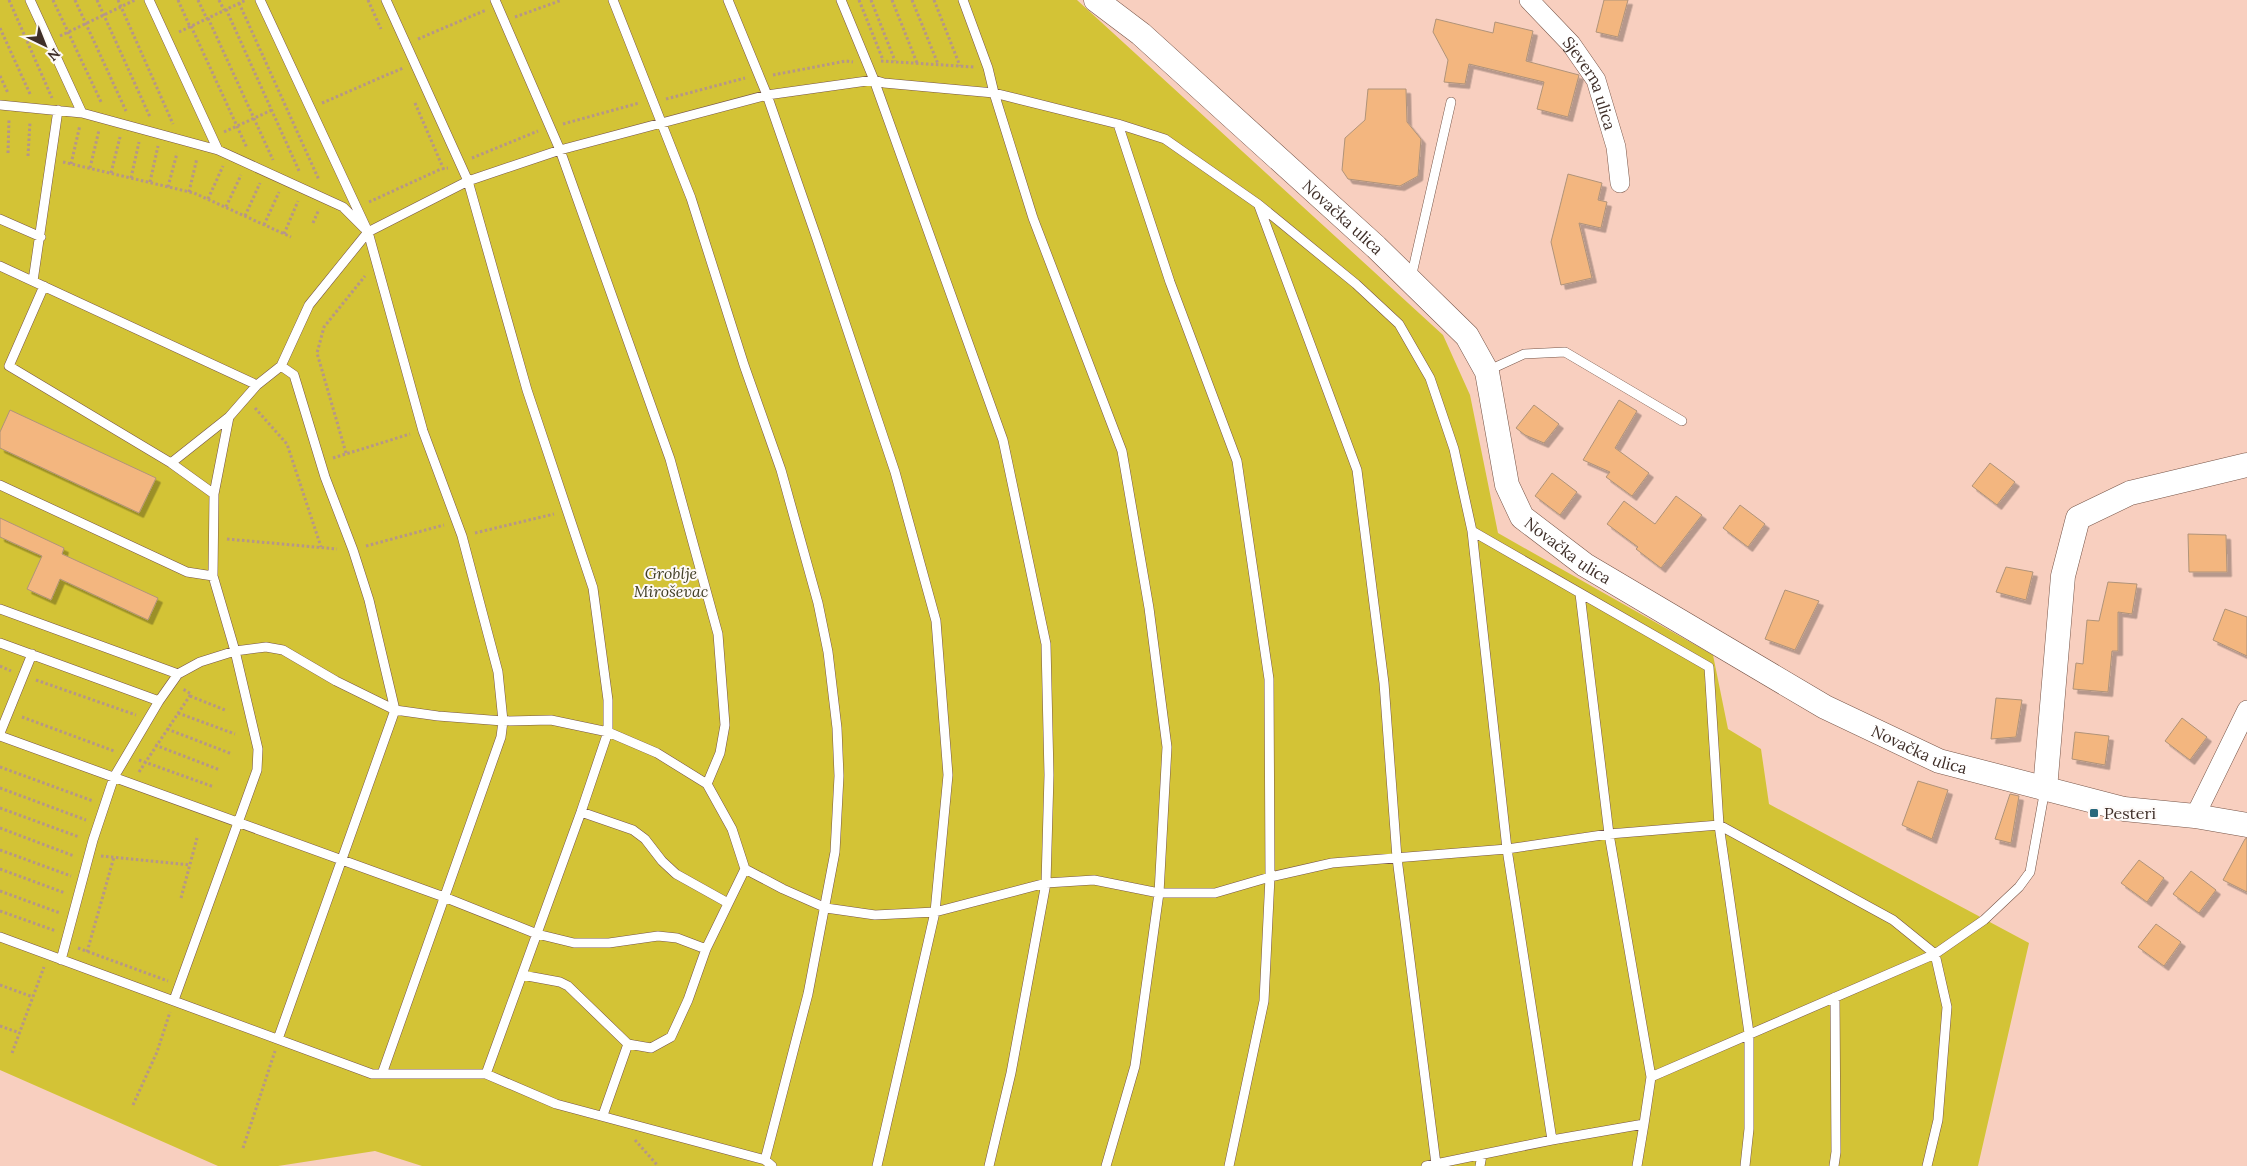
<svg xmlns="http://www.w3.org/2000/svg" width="2247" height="1166" font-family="Lora,serif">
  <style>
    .green { fill: #d3c336 }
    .building { fill: #f3b67f; stroke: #b09379; filter: url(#shadow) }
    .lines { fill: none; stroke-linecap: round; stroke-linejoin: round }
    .service-casing { stroke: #775548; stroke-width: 10 }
    .minor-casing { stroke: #775548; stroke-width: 20 }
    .tertiary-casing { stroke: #775548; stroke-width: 25 }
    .path { stroke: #b69689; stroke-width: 3; stroke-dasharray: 2.5 2.5; stroke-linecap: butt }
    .service { stroke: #fff; stroke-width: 9 }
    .minor { stroke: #fff; stroke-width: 19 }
    .tertiary { stroke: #fff; stroke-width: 24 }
    .poi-dot { fill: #28697d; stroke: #fdf9f7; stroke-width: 2 }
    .labels { text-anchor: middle; stroke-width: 4; stroke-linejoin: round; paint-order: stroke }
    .street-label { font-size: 16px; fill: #3f2f29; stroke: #fdf9f7 }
    .park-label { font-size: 16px; font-style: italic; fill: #403d24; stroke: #fdf9f7 }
    .poi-label { font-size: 16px; fill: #3f2f29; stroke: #fdf9f7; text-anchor: start }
  </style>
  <defs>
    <filter id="shadow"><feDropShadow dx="4.5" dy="4.5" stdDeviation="0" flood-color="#0004"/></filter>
  </defs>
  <rect width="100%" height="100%" fill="#f8cfbf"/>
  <!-- green -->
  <path class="green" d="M0,0H1077L1443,335L1470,395L1498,533L1713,655L1728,729L1761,749L1769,804L2029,943L1978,1166H422L375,1151L278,1166H218L0,1070Z"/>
  <!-- building -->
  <path class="building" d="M1604,0H1628L1618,37L1596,32Z
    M1436,19L1493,33L1495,22L1533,31L1526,61L1579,75L1568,117L1537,109L1544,82L1469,64L1465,84L1444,82L1448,60L1433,32Z
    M1368,89H1406L1407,122L1421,139L1418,176L1400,186L1348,179L1342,170L1345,138L1365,120Z
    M1568,174L1602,183L1598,200L1607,202L1601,228L1579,223L1592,278L1561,285L1551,242Z
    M1619,400L1637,411L1615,448L1649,473L1632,496L1606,477L1610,472L1583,460Z
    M1534,405L1559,424L1544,443L1525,435L1516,428Z
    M10,410L156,478L139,513L0,448V432Z
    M1990,463L2015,482L1997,505L1972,486Z
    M1552,473L1577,492L1560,515L1535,496Z
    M1676,496L1702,515L1661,568L1636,549L1638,547L1607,524L1624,501L1655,524Z
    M1740,505L1765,524L1748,547L1723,528Z
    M0,518L64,548L62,554L158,598L148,620L60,579L51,600L27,589L42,556L0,537Z
    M2188,534L2226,535L2227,572H2189Z
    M2006,567L2033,572L2026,600L1996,592Z
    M2108,582L2137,584L2132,614L2118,612V651H2112L2108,692L2073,689L2076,663L2083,664L2087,620L2099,621Z
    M1785,590L1819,601L1795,650L1765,639Z
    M2225,609L2247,617V656L2213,640Z
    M1996,698L2022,700L2016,737L1991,739Z
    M2182,718L2207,737L2190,760L2165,741Z
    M2075,732L2109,736L2105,765L2072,759Z
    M1918,781L1948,790L1932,839L1902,825Z
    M2010,794L2019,796L2011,843L1995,839Z
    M2247,838V892L2223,880L2245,839Z
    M2139,860L2164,878L2147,902L2121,883Z
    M2191,871L2216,890L2199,913L2173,894Z
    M2156,924L2181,942L2164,966L2138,947Z"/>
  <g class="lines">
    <defs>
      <path id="service" d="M149,0L218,150
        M260,0L368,232L423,431L462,536L498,672L503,721L501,737L382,1074
        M386,0L468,181L527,390L593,588L608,700V732L581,812L486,1074
        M495,0L560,150L670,459L718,634L725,725L720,753L707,784
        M613,0L691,198L744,365L781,470L818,603L828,652L837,728L839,776L835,852L808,994L765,1160
        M728,0L767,95L817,239L895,472L936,621L948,775L935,912L877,1166
        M841,0L874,80L1003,440L1046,644L1049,775L1046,883L1011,1073L989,1166
        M963,0L988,68L994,93L1033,218L1122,451L1149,608L1167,747L1159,893L1135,1066L1106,1166
        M0,105L82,113L30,0
        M82,113L218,150L343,207L364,228
        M1118,124L1170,282L1237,461L1269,679L1270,877L1264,1001L1229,1166
        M1259,206L1357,470L1384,683L1397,858L1436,1164
        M0,219L41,237
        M0,266L257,385L281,366L309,305L368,232L468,181L560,150L767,95L874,80L884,83L994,93L1118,124L1165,139L1258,204L1356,284L1399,324L1430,378L1454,449L1472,531L1709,667L1719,825L1749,1033V1129L1745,1166
        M1411,278L1451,102
        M33,281L58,110
        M44,286L9,366L171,463L214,494
        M1487,371L1524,354L1565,352L1682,421
        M171,463L229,417
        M0,485L187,572L213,576
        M1472,531L1507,849L1552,1140
        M0,609L178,674
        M0,643L159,701
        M0,733L32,654
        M0,736L444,897L537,934L574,943H609L658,936L677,938L706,949
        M581,812L633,830L645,839L662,861L676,874L728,903
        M0,937L372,1074H486L556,1104L765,1160L772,1166
        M61,960L93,840L114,777L159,701L178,674L200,662L235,651L266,647L283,650L336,681L395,710L438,716L503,721L551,720L608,732L657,753L707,784L732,829L745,869L783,889L826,908L875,915L935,912L1046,883L1094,880L1159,893H1215L1270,877L1332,863L1507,849L1609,834L1719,825L1893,920L1935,954L1947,1007L1938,1120L1927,1166
        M522,975L560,982L568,986L628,1044
        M174,1000L257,770L258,749L235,651L213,576L214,494L229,417L257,385
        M278,1039L395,710L369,600L353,550L325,477L294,375L281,366
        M1651,1077L1935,954L1984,920L2019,887L2030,872L2045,789
        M603,1115L628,1044L651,1048L671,1037L688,1000L706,949L745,869
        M1426,1166L1552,1140L1644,1124L1651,1077L1609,834L1580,594
        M1480,1166L1482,1155
        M1637,1166L1644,1124
        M1834,1166L1836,1152L1835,997"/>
      <g id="minor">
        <path id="s1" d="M1529,0L1571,44L1596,80L1616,147L1620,183"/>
        <path d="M2195,816L2247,710"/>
      </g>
      <g id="tertiary">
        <path id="s2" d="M1096,0L1141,34L1376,247L1467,336L1487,372L1507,485L1522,517L1585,565L1825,707L1939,761L2124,809L2195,816L2247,825"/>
        <path d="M2045,789L2063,576L2078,518L2130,493L2247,465"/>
      </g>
    </defs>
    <!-- service casing -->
    <use href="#service" class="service-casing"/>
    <!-- minor casing -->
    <use href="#minor" class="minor-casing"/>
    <!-- tertiary casing -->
    <use href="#tertiary" class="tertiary-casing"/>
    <!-- path -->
    <path class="path" d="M9,0L52,98
      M53,0L102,104
      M75,0L126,111
      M97,0L150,117
      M118,0L173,124
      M178,0L190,27
      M198,0L207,19
      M219,0L224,10
      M368,0L381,29
      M859,0L883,60
      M871,0L895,61
      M892,0L917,63
      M912,0L938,64
      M934,0L960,66
      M239,3L319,180
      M226,9L300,173
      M515,17L562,0
      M208,18L273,160
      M191,26L247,148
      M0,28L30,94
      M179,32L246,0
      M60,36L135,0
      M418,39L486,10
      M881,61L974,67
      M773,75L846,61L853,62
      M0,76L8,93
      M666,99L745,78
      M322,103L403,68
      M415,103L444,170
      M563,124L639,103
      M224,132L272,110
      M8,153L9,119
      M28,156L30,122
      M472,158L538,131
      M63,162L194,193L291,237
      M71,164L80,125
      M90,168L99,130
      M111,173L120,137
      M131,178L139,142
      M150,182L158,146
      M168,187L177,153
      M189,192L197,158
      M208,199L223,166
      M369,202L441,169L448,168
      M226,207L241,175
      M245,216L260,183
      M313,223L319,209
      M264,225L279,192
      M284,234L298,201
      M255,408L287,444L321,547
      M346,453L317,353L324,327L365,276
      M333,458L410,434
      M475,533L554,514
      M227,539L337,549
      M366,546L444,525
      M0,666L11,671
      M36,680L136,715
      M190,696L225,710
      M178,713L235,734
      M22,717L114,751
      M167,729L232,754
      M155,745L220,770
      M139,760L214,787
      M0,767L93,801
      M139,772L191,694L183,689
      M0,788L86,820
      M0,808L79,837
      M0,828L74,856
      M0,850L71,876
      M101,856L190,865
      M0,869L65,893
      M0,891L60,913
      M181,898L197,838
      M0,911L56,931
      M78,948L168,981
      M87,952L114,857
      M0,985L33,997
      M0,1026L20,1033
      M12,1053L44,967
      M133,1105L157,1052L170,1012
      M635,1140L658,1166
      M243,1148L275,1051"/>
    <!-- service -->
    <use href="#service" class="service"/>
    <!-- minor -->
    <use href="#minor" class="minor"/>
    <!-- tertiary -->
    <use href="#tertiary" class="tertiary"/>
  </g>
  <!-- markers -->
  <rect class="poi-dot" x="2089" y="808" width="10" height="10" rx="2.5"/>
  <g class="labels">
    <!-- street labels -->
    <g class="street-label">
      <text dy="6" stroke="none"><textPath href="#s1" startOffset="105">Sjeverna ulica</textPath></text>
      <text dy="6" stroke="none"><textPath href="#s2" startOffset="329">Novačka ulica</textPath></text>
      <text dy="6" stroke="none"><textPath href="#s2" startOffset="749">Novačka ulica</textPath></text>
      <text dy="6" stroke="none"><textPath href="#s2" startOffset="1154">Novačka ulica</textPath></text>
    </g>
    <!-- park labels -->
    <g class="park-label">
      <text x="671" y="579">Groblje<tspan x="671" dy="18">Miroševac</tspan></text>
    </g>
    <!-- poi labels -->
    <g class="poi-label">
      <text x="2104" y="819">Pesteri</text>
    </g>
  </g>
  <!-- north arrow -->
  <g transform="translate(45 45) rotate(137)" stroke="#fdf9f7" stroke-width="4" paint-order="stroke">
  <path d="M0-4L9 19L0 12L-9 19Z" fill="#3f2f29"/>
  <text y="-8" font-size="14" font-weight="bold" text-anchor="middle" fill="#3f2f29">N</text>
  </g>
</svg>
